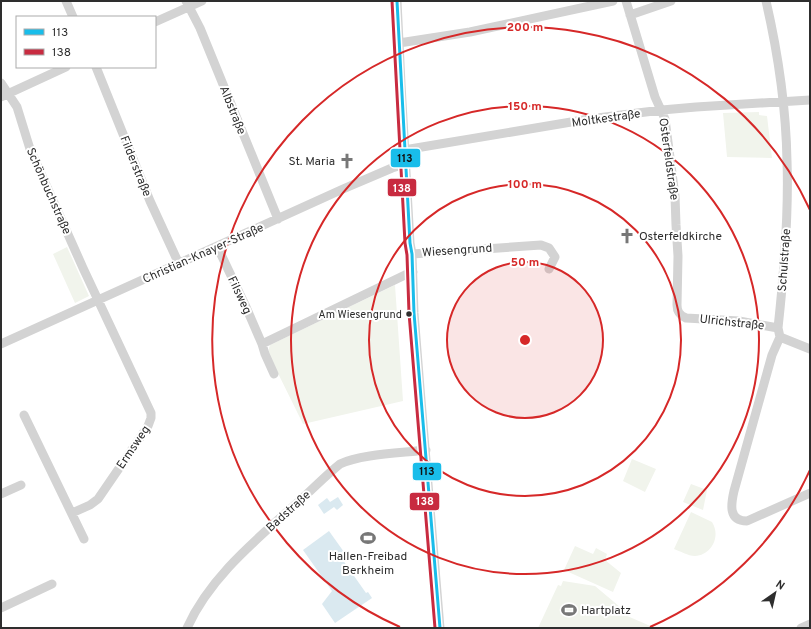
<svg xmlns="http://www.w3.org/2000/svg" width="811" height="629" font-family="Overpass,sans-serif">
  <style>
    .green { fill: #f1f4ec }
    .water { fill: #dae9f0 }
    .lines { fill: none; stroke-linecap: round; stroke-linejoin: round }
    .street { stroke: #d3d3d3; stroke-width: 9 }
    .bus-1-casing { stroke: #fff; stroke-width: 6 }
    .bus-2-casing { stroke: #fff; stroke-width: 6 }
    .bus-1 { stroke: #19bdea; stroke-width: 3 }
    .bus-2 { stroke: #c82b40; stroke-width: 3 }
    .ring { fill: none; stroke: #d62828; stroke-width: 2 }
    .bus-dot { fill: #2e2e2e; stroke: #fff; stroke-width: 1.5 }
    .labels { text-anchor: middle; stroke-width: 4; stroke-linejoin: round; paint-order: stroke }
    .bus-label { font-size: 11px; fill: #2e2e2e; stroke: #fff; text-anchor: end }
    .street-label { font-size: 12px; fill: #2e2e2e; stroke: #fff }
    .poi-label { font-size: 12px; fill: #2e2e2e; stroke: #fff; text-anchor: start }
    .centre { fill: #d62828; stroke: #fff; stroke-width: 2 }
    .ring-label { font-size: 12px; text-anchor: middle; font-weight: bold; fill: #d62828; stroke: #fff; stroke-width: 4; stroke-linejoin: round; paint-order: stroke }
    .line-badge { stroke: #fff; stroke-width: 1.5 }
    .badge-label { font-size: 11px; text-anchor: middle; font-weight: bold; fill: #fff }
    .pale-badge-label { font-size: 11px; text-anchor: middle; font-weight: bold; fill: #111 }
  </style>
  <rect width="100%" height="100%" fill="#fff"/>
  <!-- green -->
  <path class="green" d="M759,112V115L767,116L772,158L727,157L723,113Z
    M67,247L89,296L75,303L53,254Z
    M395,285L403,401L303,424L269,355V348L270,345Z
    M632,459L656,469L645,492L623,481Z
    M691,484L707,490L703,510L683,502Z
    M691,512L712,522C721,536 712,555 695,556C688,556 680,551 674,549Z
    M575,546L593,554L596,548L607,554L605,560L621,573L613,592L564,570Z
    M563,581L595,586L620,607L618,612L655,628H538L558,585L561,586Z"/>
  <!-- water -->
  <path class="water" d="M338,497L343,505L337,510L334,507L324,514L318,505L327,498L330,502Z
    M329,531L344,552L340,556L366,593L368,592L372,598L335,623L322,604L332,591L303,550Z"/>
  <g class="lines">
    <!-- street -->
    <path class="street" d="M66,1L73,17
      M186,1L200,28L278,219
      M397,1L401,84L410,243L412,254L414,313L420,388L440,628
      M626,1L655,97L665,119L675,196L676,225L678,256L677,305C677,311 679,315 686,318L739,321L778,328
      M766,1C778,53 786,107 787,161C789,217 784,273 778,328L780,337L772,355L734,491C731,504 728,521 747,521L810,493
      M630,15L671,1
      M155,22L202,1
      M399,43L470,32L613,1
      M96,67L150,201L179,264
      M1,83L17,107L30,149L83,268L151,413V418L148,426L98,499L90,505L72,513
      M1,97L66,67
      M404,150L589,119L662,110L696,107L810,100
      M217,246L246,307L262,344L265,354L274,374
      M412,254L541,245L549,248L555,257L549,269
      M780,337L810,349
      M1,344L343,189L392,168L405,164
      M262,344L405,275L413,272
      M24,415L84,539
      M1,494L21,485
      M1,608L52,584
      M187,628C210,577 256,540 297,503C312,490 325,476 340,464C360,454 402,453 426,450
      M801,628L810,624"/>
    <defs>
      <path id="bus-1" d="M397,1L410,243L412,254L414,313L440,628"/>
      <path id="bus-2" d="M392,1L405,243L407,255L409,313L435,628"/>
    </defs>
    <!-- bus-1 casing -->
    <use href="#bus-1" class="bus-1-casing"/>
    <!-- bus-2 casing -->
    <use href="#bus-2" class="bus-2-casing"/>
    <!-- bus-1 -->
    <use href="#bus-1" class="bus-1"/>
    <!-- bus-2 -->
    <use href="#bus-2" class="bus-2"/>
  </g>
  <!-- distance rings -->
  <circle cx="525" cy="340" r="78" fill="#d62828" fill-opacity=".12"/>
  <g class="ring">
    <circle cx="525" cy="340" r="78"/>
    <circle cx="525" cy="340" r="156"/>
    <circle cx="525" cy="340" r="234"/>
    <path d="M810 470A313 313 0 0 1 650 627M400 627A313 313 0 1 1 810 210"/>
  </g>
  <!-- icons -->
  <defs>
    <symbol id="church-bare" viewBox="-9 -9 18 18"><path d="M-1.2-6h2.4v3.5h3.3v2.4h-3.3V6h-2.4V-.1h-3.3v-2.4h3.3Z" fill="#777" stroke="#fff" stroke-width="2.5" paint-order="stroke"/></symbol>
    <symbol id="stadium-bare" viewBox="-9 -9 18 18"><path d="M0-5a6.5 5 0 1 0 0 10a6.5 5 0 1 0 0-10ZM-3.5-1.8h7v3.6h-7Z" fill="#777" stroke="#fff" stroke-width="2.5" paint-order="stroke"/></symbol>
  </defs>
  <g fill-rule="evenodd">
    <use href="#church-bare" x="336" y="150" width="22" height="22"/>
    <use href="#church-bare" x="616" y="225" width="22" height="22"/>
    <use href="#stadium-bare" x="357" y="527" width="22" height="22"/>
    <use href="#stadium-bare" x="558" y="599" width="22" height="22"/>
  </g>
  <!-- markers -->
  <circle class="bus-dot" cx="409" cy="314" r="3.5"/>
  <g class="labels">
    <!-- bus labels -->
    <g class="bus-label">
      <text x="402" y="318">Am Wiesengrund</text>
    </g>
    <!-- street labels -->
    <g class="street-label">
      <text transform="translate(233 110) rotate(68)" y="4">Albstraße</text>
      <text transform="translate(606 118) rotate(-8)" y="4">Moltkestraße</text>
      <text transform="translate(669 159) rotate(82)" y="4">Osterfeldstraße</text>
      <text transform="translate(136 166) rotate(68)" y="4">Filderstraße</text>
      <text transform="translate(49 191) rotate(66)" y="4">Schönbuchstraße</text>
      <text transform="translate(457 250) rotate(-4)" y="4">Wiesengrund</text>
      <text transform="translate(203 253) rotate(-24)" y="4">Christian-Knayer-Straße</text>
      <text transform="translate(784 260) rotate(-86)" y="4">Schulstraße</text>
      <text transform="translate(240 295) rotate(65)" y="4">Filsweg</text>
      <text transform="translate(732 322) rotate(6)" y="4">Ulrichstraße</text>
      <text transform="translate(133 447) rotate(-56)" y="4">Ermsweg</text>
      <text transform="translate(288 511) rotate(-42)" y="4">Badstraße</text>
    </g>
    <!-- poi labels -->
    <g class="poi-label">
      <text x="335" y="165" text-anchor="end">St. Maria</text>
      <text x="639" y="240">Osterfeldkirche</text>
      <text x="368" y="560" text-anchor="middle">Hallen-Freibad<tspan x="368" dy="14">Berkheim</tspan></text>
      <text x="581" y="614">Hartplatz</text>
    </g>
  </g>
  <circle cx="525" cy="340" r="6" class="centre"/>
  <g class="ring-label">
    <text x="525" y="31">200 m</text>
    <text x="525" y="110">150 m</text>
    <text x="525" y="188">100 m</text>
    <text x="525" y="266">50 m</text>
  </g>
  <g class="line-badge">
    <rect x="390" y="148" width="31" height="20" rx="4" fill="#19bdea"/>
    <rect x="387" y="178" width="30" height="19" rx="4" fill="#c82b40"/>
    <rect x="412" y="462" width="30" height="19" rx="4" fill="#19bdea"/>
    <rect x="409" y="492" width="31" height="19" rx="4" fill="#c82b40"/>
  </g>
  <g class="badge-label">
    <text x="402" y="192">138</text>
    <text x="425" y="505">138</text>
  </g>
  <g class="pale-badge-label">
    <text x="405" y="162">113</text>
    <text x="427" y="475">113</text>
  </g>
  <!-- border -->
  <rect width="811" height="629" fill="none" stroke="#2e2e2e" stroke-width="4"/>
  <!-- legend -->
  <rect x="16" y="16" width="140" height="52" fill="#ffffff" stroke="#ababab"/>
  <rect x="24" y="29" width="20" height="6" fill="#19bdea" stroke="#ababab"/>
  <text x="52" y="36" font-size="12" fill="#2e2e2e">113</text>
  <rect x="24" y="49" width="20" height="6" fill="#c82b40" stroke="#ababab"/>
  <text x="52" y="56" font-size="12" fill="#2e2e2e">138</text>
  <!-- north arrow -->
  <g transform="translate(775 593) rotate(34)" stroke="#ffffff" stroke-width="3" paint-order="stroke">
  <path d="M0-3L7 15L0 10L-7 15Z" fill="#2e2e2e"/>
  <text y="-6" font-size="11" font-weight="bold" text-anchor="middle" fill="#2e2e2e">N</text>
  </g>
</svg>
